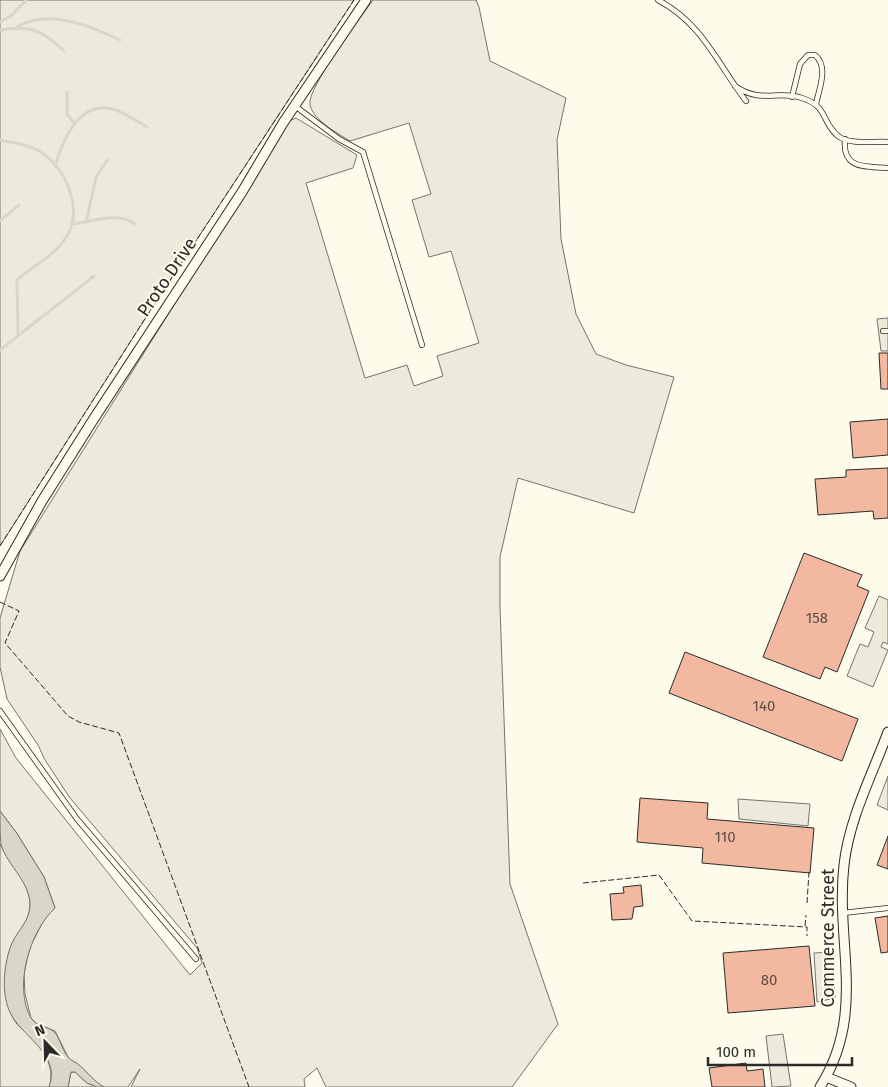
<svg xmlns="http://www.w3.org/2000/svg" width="888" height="1087" font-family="'Fira Sans',sans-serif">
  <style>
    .green { fill: #ecebdb; stroke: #74746e }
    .parking { fill: #eceadb; stroke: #74746e }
    .water { fill: #d8d7c9; stroke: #74746e }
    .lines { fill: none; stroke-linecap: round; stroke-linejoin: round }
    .stream { stroke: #d8d7c9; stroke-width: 3 }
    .building { fill: #f2b8a0; stroke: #2b2b2b }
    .lane-casing { stroke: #2b2b2b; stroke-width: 6 }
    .street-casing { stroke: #2b2b2b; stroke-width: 11 }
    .lane { stroke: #fdfbea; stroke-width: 4.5 }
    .street { stroke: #fdfbea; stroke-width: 9 }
    .fence { stroke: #2b2b2b; stroke-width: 1; stroke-dasharray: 6 2.5; stroke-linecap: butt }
    .labels { text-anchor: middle; stroke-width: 4; stroke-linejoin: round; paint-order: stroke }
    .number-label { font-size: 15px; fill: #5d4e48 }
    .street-label { font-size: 18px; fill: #2b2b2b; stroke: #fdfbea }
  </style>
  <rect width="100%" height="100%" fill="#fdfbea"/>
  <!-- green -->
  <path class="green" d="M0,0H354L150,311L0,546Z
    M373,0H476L479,7L490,61L566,98L557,140L561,239L576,314L596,354L626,365L674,377L634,513L518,478L500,557V608L510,884L558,1024L512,1087H326L317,1068L304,1079L305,1087H131L140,1069L128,1087H104L97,1083L79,1065L69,1059L55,1031L37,1024L31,1018L25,994L24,974L27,959L31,945L46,916L55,908L44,877L16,832L0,811V729L16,758L190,975L202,963L197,948L70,798L45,760L38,745L7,699L0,667V618L20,551L289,121L296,118L357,155L353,168L306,183L365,378L407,365L414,386L443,376L437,356L479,343L451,251L429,257L412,200L431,194L409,123L350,141C337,133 314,121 310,105C306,89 362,16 373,0Z
    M0,844C10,862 30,884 30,905C30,921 19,930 13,942C2,963 4,1000 14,1020C18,1027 25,1031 31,1036C43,1048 56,1069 49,1087H0Z
    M71,1072H75L87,1083L97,1087H68Z"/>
  <!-- parking -->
  <path class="parking" d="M888,318V351H881L877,319Z
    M879,596L888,600V644L883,642L881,647L888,650L873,687L847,676L860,644L868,647L874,632L865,628Z
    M888,776V810L877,805Z
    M738,799L810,804L808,826L739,819Z
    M832,952L835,998L817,1002L814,953Z
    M783,1034L791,1086L772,1087L766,1036Z"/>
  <!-- water -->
  <path class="water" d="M0,811L16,832L44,877L55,908C30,931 13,986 31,1018C37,1028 51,1026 56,1034C61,1042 63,1052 69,1058C71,1061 76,1062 78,1064C88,1072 93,1081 104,1087H97L87,1083L75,1072H71L68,1087H49C62,1053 19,1036 9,1010C1,991 4,962 12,943C18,930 29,922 30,906C31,883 8,866 1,845C0,836 0,821 0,811Z"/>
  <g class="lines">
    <!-- stream -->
    <path class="stream" d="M0,22L12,15L26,0
      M17,27C49,8 90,26 120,40
      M0,30C30,25 43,30 64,51
      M67,92V114L74,123
      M0,140C14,143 32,145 44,154C70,175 85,216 62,243C51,258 31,267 17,280L18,336
      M55,166C63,140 79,98 116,110C126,114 137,121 147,127
      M0,221L19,205
      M86,223L96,177L107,160
      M72,224C92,222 118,211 135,224
      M0,350L94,276"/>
  </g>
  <!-- building -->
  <path class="building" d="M879,353H888V389H881Z
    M888,419V455L853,458L850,422Z
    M888,468V518L874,519L873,511L818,515L815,479L846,477V470Z
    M804,553L862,575L857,586L869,591L837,672L825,667L820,679L763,657Z
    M685,652L858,719L842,761L669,693Z
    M640,798L708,803L707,819L814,828L810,873L702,863L703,848L637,842Z
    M888,836V869L877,865Z
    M641,885L643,906L634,907L632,919L612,920L610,894L624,893L623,887Z
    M888,916V952L881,953L875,918Z
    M809,946L815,1006L728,1013L723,953Z
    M746,1063L747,1071L763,1069L765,1087H712L709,1068Z"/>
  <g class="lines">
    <defs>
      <path id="lane" d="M658,0C702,23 717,63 746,101
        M735,86C761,104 777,90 802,98C829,107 821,122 838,136C849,145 874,141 888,142
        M792,97L800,64L808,55H815C829,67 819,89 816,104
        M295,106L339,139L363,152L422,345
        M845,139C842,170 865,166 888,168
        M883,331H888
        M0,711L77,819L196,959
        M843,913L888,908"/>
      <path id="street" d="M0,576L42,501L93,420L242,192L283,123L366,0
        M826,1077L851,1087
        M820,1087C867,1013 835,943 844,865C849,819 872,775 888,732"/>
    </defs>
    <!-- lane casing -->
    <use href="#lane" class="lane-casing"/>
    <!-- street casing -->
    <use href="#street" class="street-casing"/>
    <!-- lane -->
    <use href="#lane" class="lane"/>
    <!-- street -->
    <use href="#street" class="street"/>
    <!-- fence -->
    <path class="fence" d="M0,546L150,311L354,0
      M0,602L19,611L5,643L68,716L79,722L119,733L249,1087
      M583,883L659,875L692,921L807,927V936
      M807,903L809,872
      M805,926L806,915"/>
  </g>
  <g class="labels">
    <!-- number labels -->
    <g class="number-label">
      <text x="817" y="623">158</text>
      <text x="764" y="711">140</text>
      <text x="725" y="842">110</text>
      <text x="769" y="985">80</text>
    </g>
    <!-- street labels -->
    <g class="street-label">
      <text transform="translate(167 277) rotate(-56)" y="6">Proto Drive</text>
      <text transform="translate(828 938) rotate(-90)" y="6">Commerce Street</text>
    </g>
  </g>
  <!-- north arrow -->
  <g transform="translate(45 1042) rotate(337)" stroke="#fdfbea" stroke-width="4" paint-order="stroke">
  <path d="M0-4L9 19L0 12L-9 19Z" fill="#2b2b2b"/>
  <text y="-8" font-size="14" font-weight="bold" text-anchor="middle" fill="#2b2b2b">N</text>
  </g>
  <!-- scale -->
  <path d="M708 1057v8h144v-8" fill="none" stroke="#2b2b2b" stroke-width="2.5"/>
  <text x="716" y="1057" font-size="15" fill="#2b2b2b" stroke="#fdfbea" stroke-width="4" paint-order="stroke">100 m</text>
</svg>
